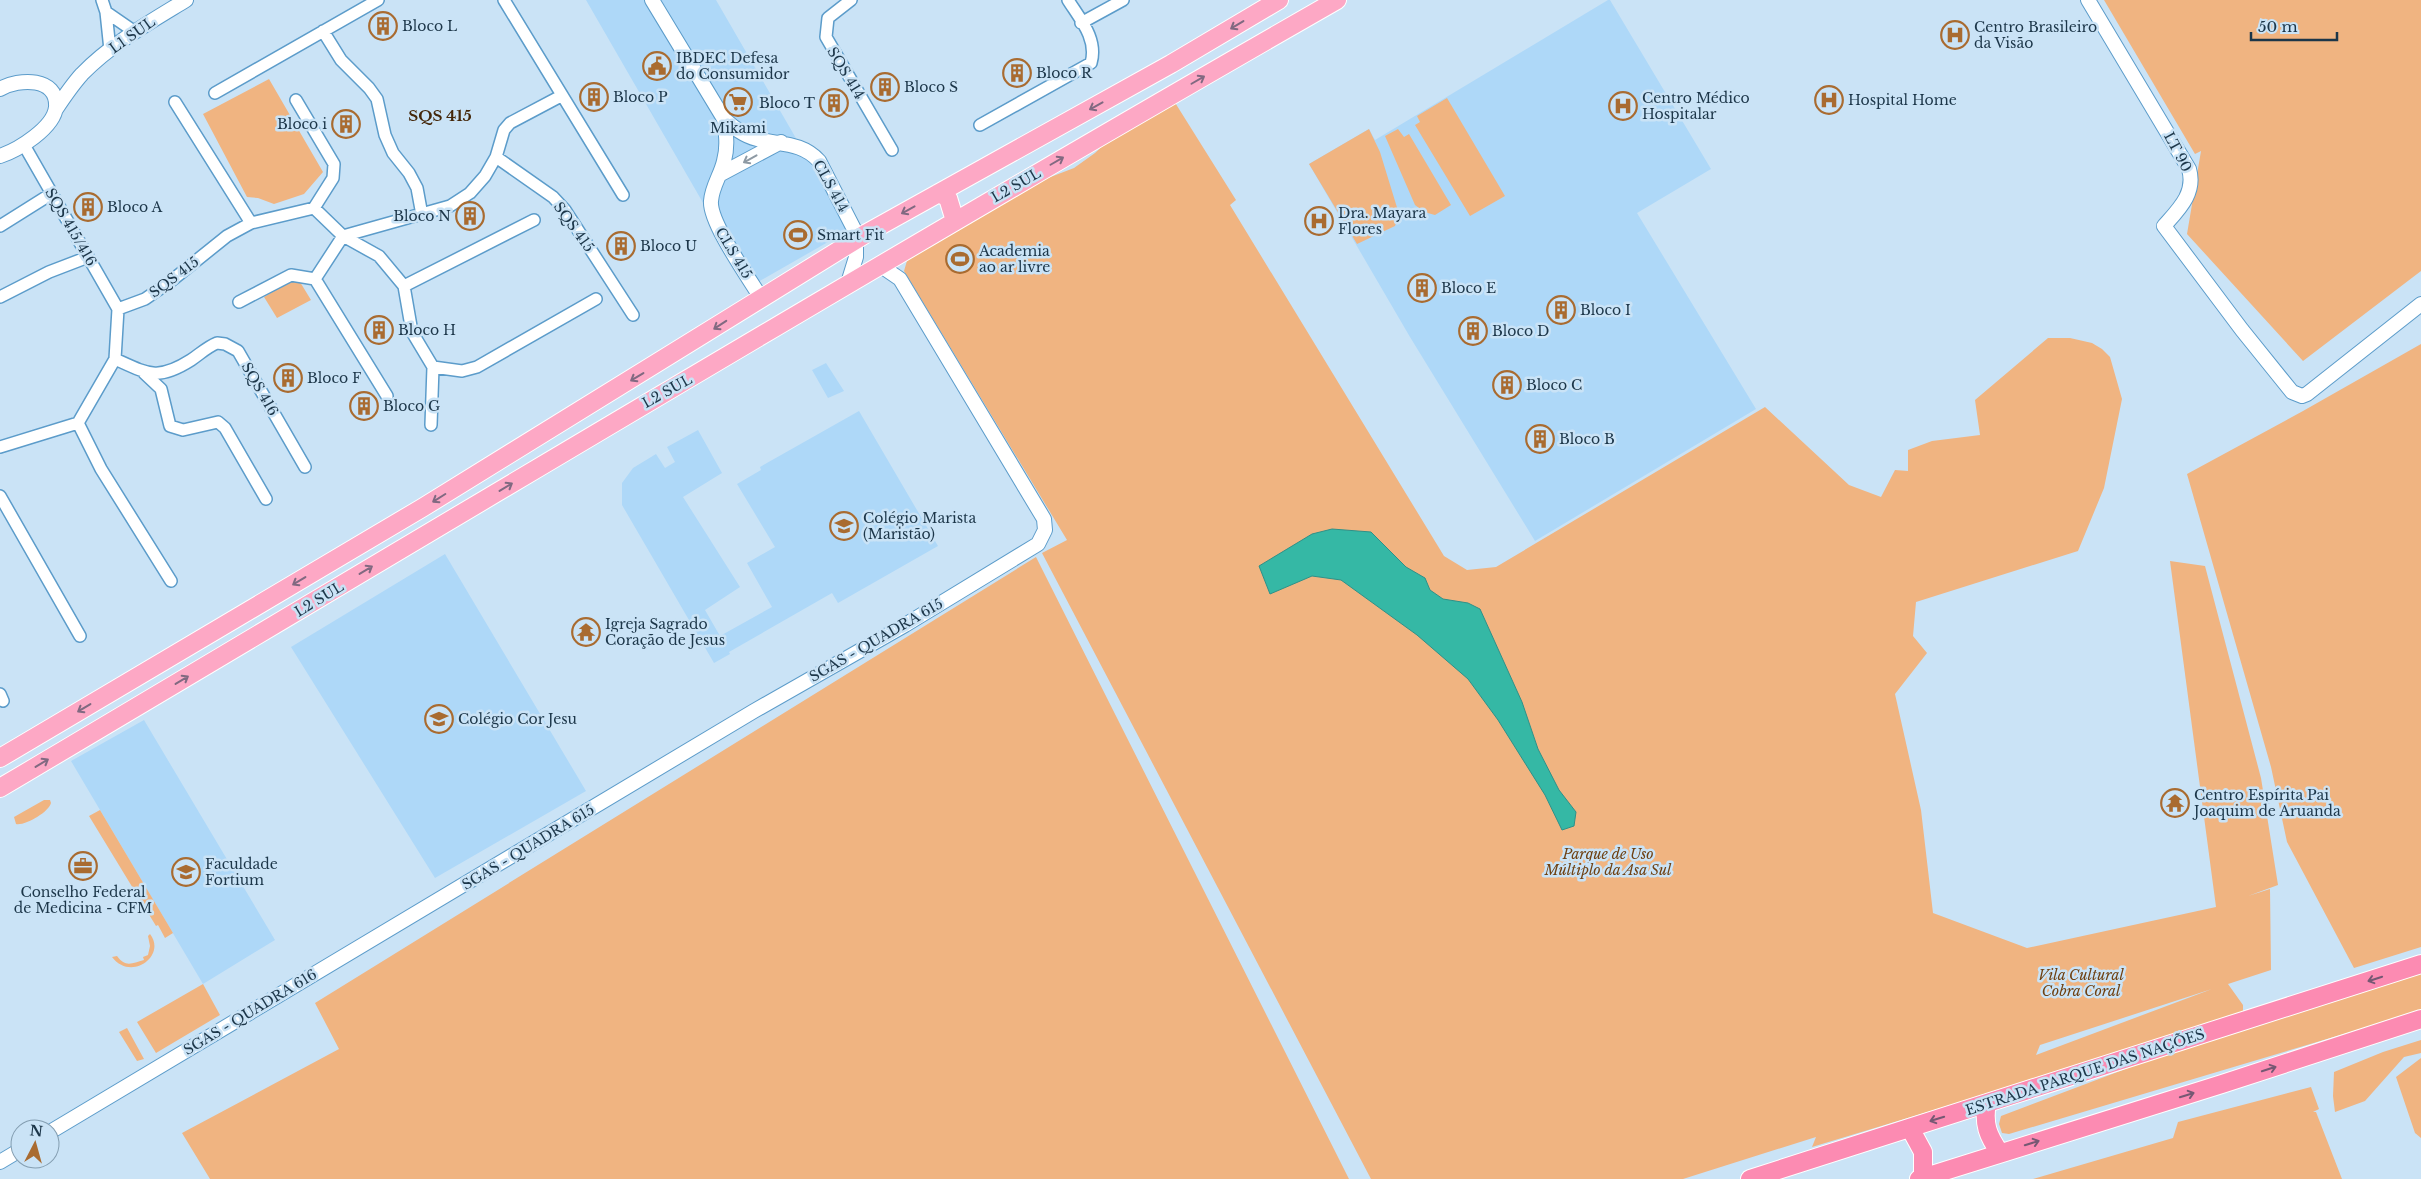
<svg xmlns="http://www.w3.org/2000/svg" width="2421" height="1179" font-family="'Libre Baskerville',serif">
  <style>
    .built { fill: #aed8f8 }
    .green { fill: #f0b481; fill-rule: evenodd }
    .water { fill: #35b8a5; stroke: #2e9189 }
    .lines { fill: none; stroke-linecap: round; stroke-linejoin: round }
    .minor-casing { stroke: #5c9cca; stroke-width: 14 }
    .tertiary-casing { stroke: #5c9cca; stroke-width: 16 }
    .primary-casing { stroke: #fff; stroke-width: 20 }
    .trunk-casing { stroke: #fff; stroke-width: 20 }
    .minor { stroke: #fff; stroke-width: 11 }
    .tertiary { stroke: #fff; stroke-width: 14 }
    .primary { stroke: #fda8c5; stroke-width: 18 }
    .trunk { stroke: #fc8bb2; stroke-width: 18 }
    .oneway { stroke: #816981 }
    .oneway2 { stroke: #8e9aa4 }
    .oneway3 { stroke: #765873 }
    .labels { text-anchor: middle; stroke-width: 5; stroke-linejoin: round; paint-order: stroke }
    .poi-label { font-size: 14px; fill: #1c3649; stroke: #cae3f6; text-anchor: start }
    .street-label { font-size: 14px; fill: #1c3649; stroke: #cae3f6 }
    .park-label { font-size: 14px; font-style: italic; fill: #6f4112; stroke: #cae3f6 }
    .neighbourhood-label { font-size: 15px; font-weight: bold; fill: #44270a; stroke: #cae3f6 }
  </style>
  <rect width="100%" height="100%" fill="#cae3f6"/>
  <!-- built -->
  <path class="built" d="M586,0H716L849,230L751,286Z
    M1608,0H1610L1711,169L1637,213L1756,409L1535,541L1410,337L1309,164L1369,129L1375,140Z
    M826,363L844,391L828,398L812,370Z
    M859,411L938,546L838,603L832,593L729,652L730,654L714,663L622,505V483L633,468L656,454L665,468L675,462L667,447L698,430L722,473L683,497L740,587L705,610L720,636L772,607L747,563L775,547L737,484L761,470L760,467Z
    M445,554L586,791L435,878L291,647Z
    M144,720L275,940L203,984L71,761Z"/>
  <!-- green -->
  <path class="green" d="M2104,0H2421V271L2303,361L2187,234L2201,151L2195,154Z
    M269,79L323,172L304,194L274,204L258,198L247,197L203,114Z
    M1447,98L1505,196L1470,216L1415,125L1420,122L1417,116Z
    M1174,101L1236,200L1230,205L1444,556L1467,570L1496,567L1765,407L1849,485L1881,497L1895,470L1908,471V450L1932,441L1980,435L1975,400L2048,338H2070L2092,343L2102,349L2110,357L2122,399L2104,488L2078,551L1916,602L1913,636L1927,653L1895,694L1921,810L1933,913L2027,948L2216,907L2170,561L2205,566L2261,778L2278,885L2248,896L2270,889L2271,970L2228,984L2243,1005V1012L2116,1055L1812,1147L1816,1137L1683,1179H1371L1042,553L1067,540L904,271L909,254L1027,186L1074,168L1095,153L1113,136ZM2212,989L2036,1055L2040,1045Z
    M1369,129L1380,152L1399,214L1395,226L1357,244L1309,164Z
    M1398,129L1404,137L1409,134L1451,205L1435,215L1424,212L1415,205L1385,136Z
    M297,277L311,300L277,318L264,297Z
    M2421,344V947L2354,968L2287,842L2271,767L2187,474L2303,411Z
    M1036,557L1349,1179H210L182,1133L339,1049L315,1003Z
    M44,800H50L51,803C49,812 25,826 16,824L14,817Z
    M100,810L173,933L165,938L158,925L156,926L89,816Z
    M150,934C167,956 131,982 112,957L117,956C126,968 132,963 144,960L143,957L148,955L150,946L148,936Z
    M2421,973V1011L2009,1134L2002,1133L1999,1124L2001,1116L2144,1062Z
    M203,984L220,1015L156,1053L137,1022Z
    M127,1028L144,1059L137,1061L119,1032Z
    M2421,1040V1053L2404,1057L2365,1101L2335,1112L2333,1096L2334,1072L2383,1052Z
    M2421,1058V1138L2415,1133L2396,1077Z
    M2311,1087L2319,1109L2313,1112H2316L2342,1179H2033L2173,1138L2178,1122Z"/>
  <!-- water -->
  <path class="water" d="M1332,529L1371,532L1406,567L1425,578L1430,590L1443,599L1468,603L1480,609L1522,702L1538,749L1559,790L1576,812L1574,826L1562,830L1545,795L1498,720L1468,679L1417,635L1341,580L1312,576L1270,594L1259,566L1312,534Z"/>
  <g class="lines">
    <defs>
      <path id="minor" d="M102,0L106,12L110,50
        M504,0L623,195
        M851,0L828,18L826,37L892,150
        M106,12L135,32
        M1081,23L1123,0
        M323,31L341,60L369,88L377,99L385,135L393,153L409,173L417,188L422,215
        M215,93L378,0
        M175,102L251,223
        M980,125L1091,63C1098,39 1080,19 1068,0
        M24,145L118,309
        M496,157L553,197L565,210L633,315
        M314,208L343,236L379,256L404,286L412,332L433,367L431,425
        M0,226L51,194
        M315,279L343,236L450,206L470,193L485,176L496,157L504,130L510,123L561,96
        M404,286L534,220
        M0,297L49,272L88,257
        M239,302L291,275L315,279L387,396
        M118,309L145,299L171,281L227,236L251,223L314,208L333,178L334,164L296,100
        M115,359C148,374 158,381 191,360C200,354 207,347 217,343L225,344L238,351L305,467
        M433,367L462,371L477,367L596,299
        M144,373L161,389L170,426L183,430L218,422L225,428L266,499
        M78,423L101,469L171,581
        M0,447L78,423L115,359L118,309
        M0,496L80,636
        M0,694L3,701"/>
      <path id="tertiary" d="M652,0L724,119C734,128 744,136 757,139C780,145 802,142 819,161L856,233V257L848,283
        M2088,0L2189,169C2196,193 2179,209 2164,226L2242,330L2292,392L2302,396L2307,394L2421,304
        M0,89C19,78 58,77 56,107C54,128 18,150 0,156
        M56,109C64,97 72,85 82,74C111,44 150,22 186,0
        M724,119C726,133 728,147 724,161C721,175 712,186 711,201C709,222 749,278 761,298
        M719,175L781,142
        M50,1132L754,711L905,625L1038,544L1045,530L1044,519L900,279L881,266
        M0,1162L20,1150"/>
      <path id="primary" d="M939,193L948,198L955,221
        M0,758L422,508L867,233L1171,64L1279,0
        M0,788C445,524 888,257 1337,0"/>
      <path id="trunk" d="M1987,1103C1983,1124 1988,1136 2000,1153
        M1910,1128L1923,1152V1178
        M1750,1179L2421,964
        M1919,1179L2222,1084L2421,1019"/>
    </defs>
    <!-- minor casing -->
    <use href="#minor" class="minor-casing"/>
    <!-- tertiary casing -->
    <use href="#tertiary" class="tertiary-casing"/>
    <!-- primary casing -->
    <use href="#primary" class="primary-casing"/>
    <!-- trunk casing -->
    <use href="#trunk" class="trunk-casing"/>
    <!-- minor -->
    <use href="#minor" class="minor"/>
    <!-- tertiary -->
    <use href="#tertiary" class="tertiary"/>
    <!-- primary -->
    <use href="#primary" class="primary"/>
    <!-- trunk -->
    <use href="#trunk" class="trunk"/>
  </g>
  <!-- one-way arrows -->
  <defs><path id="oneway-shaft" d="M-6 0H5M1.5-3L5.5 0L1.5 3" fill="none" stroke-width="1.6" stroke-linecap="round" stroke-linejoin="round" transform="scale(1.25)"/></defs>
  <g class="oneway">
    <use href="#oneway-shaft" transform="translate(1237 25) rotate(149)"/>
    <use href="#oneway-shaft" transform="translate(1198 80) rotate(-30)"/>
    <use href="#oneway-shaft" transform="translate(1096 106) rotate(151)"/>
    <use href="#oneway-shaft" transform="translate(1057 161) rotate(-30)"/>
    <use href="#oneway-shaft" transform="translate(908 210) rotate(151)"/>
    <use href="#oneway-shaft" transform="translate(720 325) rotate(147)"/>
    <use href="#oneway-shaft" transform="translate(637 377) rotate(149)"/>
    <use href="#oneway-shaft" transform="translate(506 487) rotate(-31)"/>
    <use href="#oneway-shaft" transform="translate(439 498) rotate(148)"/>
    <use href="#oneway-shaft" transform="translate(366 570) rotate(-31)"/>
    <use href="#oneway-shaft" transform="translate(299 581) rotate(149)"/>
    <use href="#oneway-shaft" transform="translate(182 680) rotate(-31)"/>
    <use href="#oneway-shaft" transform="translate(84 708) rotate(149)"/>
    <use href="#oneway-shaft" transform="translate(42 763) rotate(-31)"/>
  </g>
  <use class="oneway2" href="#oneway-shaft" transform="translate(750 159) rotate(151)"/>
  <g class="oneway3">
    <use href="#oneway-shaft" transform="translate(2375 979) rotate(162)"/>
    <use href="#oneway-shaft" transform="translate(2269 1069) rotate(-18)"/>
    <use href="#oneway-shaft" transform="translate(2187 1095) rotate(-17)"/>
    <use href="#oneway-shaft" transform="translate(1937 1119) rotate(163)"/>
    <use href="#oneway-shaft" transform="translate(2032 1143) rotate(-17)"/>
  </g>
  <!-- icons -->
  <defs>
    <symbol id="building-ring" viewBox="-11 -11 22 22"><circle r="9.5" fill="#cae3f6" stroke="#a96b30" stroke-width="1.5"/><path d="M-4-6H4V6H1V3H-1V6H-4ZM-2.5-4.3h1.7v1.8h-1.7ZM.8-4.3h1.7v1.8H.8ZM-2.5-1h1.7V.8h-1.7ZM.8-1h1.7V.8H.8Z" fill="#a96b30"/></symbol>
    <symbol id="hospital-ring" viewBox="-11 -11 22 22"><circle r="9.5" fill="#cae3f6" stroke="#a96b30" stroke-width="1.5"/><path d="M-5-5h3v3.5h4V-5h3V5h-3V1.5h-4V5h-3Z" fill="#a96b30"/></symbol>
    <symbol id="civic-ring" viewBox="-11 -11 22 22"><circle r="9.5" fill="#cae3f6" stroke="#a96b30" stroke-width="1.5"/><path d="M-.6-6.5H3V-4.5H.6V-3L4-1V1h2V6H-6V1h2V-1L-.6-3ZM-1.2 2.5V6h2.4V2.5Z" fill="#a96b30"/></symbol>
    <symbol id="supermarket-ring" viewBox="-11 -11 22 22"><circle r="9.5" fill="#cae3f6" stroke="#a96b30" stroke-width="1.5"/><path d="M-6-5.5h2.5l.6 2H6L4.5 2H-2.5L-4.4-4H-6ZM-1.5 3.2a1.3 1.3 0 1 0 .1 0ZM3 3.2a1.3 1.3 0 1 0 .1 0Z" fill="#a96b30"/></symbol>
    <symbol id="stadium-ring" viewBox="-11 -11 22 22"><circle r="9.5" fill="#cae3f6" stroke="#a96b30" stroke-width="1.5"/><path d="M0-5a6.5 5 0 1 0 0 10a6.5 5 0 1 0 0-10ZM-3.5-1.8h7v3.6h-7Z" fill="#a96b30"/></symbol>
    <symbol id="university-ring" viewBox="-11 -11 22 22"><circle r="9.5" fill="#cae3f6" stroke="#a96b30" stroke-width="1.5"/><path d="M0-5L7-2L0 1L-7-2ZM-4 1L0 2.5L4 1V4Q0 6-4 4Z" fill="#a96b30"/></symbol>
    <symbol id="temple-ring" viewBox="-11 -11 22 22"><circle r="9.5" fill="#cae3f6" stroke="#a96b30" stroke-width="1.5"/><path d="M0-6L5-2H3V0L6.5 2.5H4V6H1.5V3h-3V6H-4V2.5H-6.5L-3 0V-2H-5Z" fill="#a96b30"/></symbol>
    <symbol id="office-ring" viewBox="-11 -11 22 22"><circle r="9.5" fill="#cae3f6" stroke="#a96b30" stroke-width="1.5"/><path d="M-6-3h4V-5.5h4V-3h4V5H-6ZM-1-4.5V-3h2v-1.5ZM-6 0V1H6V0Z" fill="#a96b30"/></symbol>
  </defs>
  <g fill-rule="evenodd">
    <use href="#building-ring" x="367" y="10" width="32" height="32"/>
    <use href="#hospital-ring" x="1939" y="19" width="32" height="32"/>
    <use href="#civic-ring" x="641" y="50" width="32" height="32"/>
    <use href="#building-ring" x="1001" y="57" width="32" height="32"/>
    <use href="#building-ring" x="869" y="71" width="32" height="32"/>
    <use href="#building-ring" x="578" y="81" width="32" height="32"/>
    <use href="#hospital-ring" x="1813" y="84" width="32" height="32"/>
    <use href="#supermarket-ring" x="722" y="86" width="32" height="32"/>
    <use href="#building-ring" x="818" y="87" width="32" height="32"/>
    <use href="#hospital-ring" x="1607" y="90" width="32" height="32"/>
    <use href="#building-ring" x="330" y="108" width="32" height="32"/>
    <use href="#building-ring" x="72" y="191" width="32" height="32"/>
    <use href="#building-ring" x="454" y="200" width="32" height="32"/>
    <use href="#hospital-ring" x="1303" y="205" width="32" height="32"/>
    <use href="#stadium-ring" x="782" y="219" width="32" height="32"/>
    <use href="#building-ring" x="605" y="230" width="32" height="32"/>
    <use href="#stadium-ring" x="944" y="243" width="32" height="32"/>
    <use href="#building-ring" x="1406" y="272" width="32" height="32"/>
    <use href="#building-ring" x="1545" y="294" width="32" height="32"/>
    <use href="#building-ring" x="363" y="314" width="32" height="32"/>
    <use href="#building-ring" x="1457" y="315" width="32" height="32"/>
    <use href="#building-ring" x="272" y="362" width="32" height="32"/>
    <use href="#building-ring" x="1491" y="369" width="32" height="32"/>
    <use href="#building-ring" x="348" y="390" width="32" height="32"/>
    <use href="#building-ring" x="1524" y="423" width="32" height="32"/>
    <use href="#university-ring" x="828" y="510" width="32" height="32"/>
    <use href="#temple-ring" x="570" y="616" width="32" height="32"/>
    <use href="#university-ring" x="423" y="703" width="32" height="32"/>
    <use href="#temple-ring" x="2159" y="787" width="32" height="32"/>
    <use href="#office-ring" x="67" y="850" width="32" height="32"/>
    <use href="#university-ring" x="170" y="856" width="32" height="32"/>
  </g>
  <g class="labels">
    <!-- poi labels -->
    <g class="poi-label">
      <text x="402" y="31">Bloco L</text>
      <text x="1974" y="32">Centro Brasileiro<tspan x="1974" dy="16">da Visão</tspan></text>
      <text x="676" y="63">IBDEC Defesa<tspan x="676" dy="16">do Consumidor</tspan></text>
      <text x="1036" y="78">Bloco R</text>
      <text x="904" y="92">Bloco S</text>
      <text x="613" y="102">Bloco P</text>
      <text x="1642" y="103">Centro Médico<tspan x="1642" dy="16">Hospitalar</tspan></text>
      <text x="1848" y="105">Hospital Home</text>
      <text x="815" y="108" text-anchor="end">Bloco T</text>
      <text x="327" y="129" text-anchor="end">Bloco i</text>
      <text x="738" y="133" text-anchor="middle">Mikami</text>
      <text x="107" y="212">Bloco A</text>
      <text x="1338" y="218">Dra. Mayara<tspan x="1338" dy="16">Flores</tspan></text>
      <text x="451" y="221" text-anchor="end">Bloco N</text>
      <text x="817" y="240">Smart Fit</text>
      <text x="640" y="251">Bloco U</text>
      <text x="979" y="256">Academia<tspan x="979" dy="16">ao ar livre</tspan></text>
      <text x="1441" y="293">Bloco E</text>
      <text x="1580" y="315">Bloco I</text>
      <text x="398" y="335">Bloco H</text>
      <text x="1492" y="336">Bloco D</text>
      <text x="307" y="383">Bloco F</text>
      <text x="1526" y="390">Bloco C</text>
      <text x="383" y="411">Bloco G</text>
      <text x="1559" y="444">Bloco B</text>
      <text x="863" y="523">Colégio Marista<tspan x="863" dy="16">(Maristão)</tspan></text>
      <text x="605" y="629">Igreja Sagrado<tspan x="605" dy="16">Coração de Jesus</tspan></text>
      <text x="458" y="724">Colégio Cor Jesu</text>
      <text x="2194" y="800">Centro Espírita Pai<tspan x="2194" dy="16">Joaquim de Aruanda</tspan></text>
      <text x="205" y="869">Faculdade<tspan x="205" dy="16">Fortium</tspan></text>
      <text x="83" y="897" text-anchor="middle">Conselho Federal<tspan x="83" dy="16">de Medicina - CFM</tspan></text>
    </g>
    <!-- street labels -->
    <g class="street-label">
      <text transform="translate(132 35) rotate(-35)" y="5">L1 SUL</text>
      <text transform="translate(846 73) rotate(59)" y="5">SQS 414</text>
      <text transform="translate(2178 152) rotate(62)" y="5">LT 90</text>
      <text transform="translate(1016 185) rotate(-30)" y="5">L2 SUL</text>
      <text transform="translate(831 186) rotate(61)" y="5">CLS 414</text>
      <text transform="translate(71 227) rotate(60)" y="5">SQS 415/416</text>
      <text transform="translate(574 227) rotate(54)" y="5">SQS 415</text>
      <text transform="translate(734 253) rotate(59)" y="5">CLS 415</text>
      <text transform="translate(174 277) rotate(-37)" y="5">SQS 415</text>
      <text transform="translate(260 389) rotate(60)" y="5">SQS 416</text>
      <text transform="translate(667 391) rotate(-29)" y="5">L2 SUL</text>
      <text transform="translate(319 599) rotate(-31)" y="5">L2 SUL</text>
      <text transform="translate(876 640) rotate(-30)" y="5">SGAS - QUADRA 615</text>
      <text transform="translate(528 847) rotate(-31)" y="5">SGAS - QUADRA 615</text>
      <text transform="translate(250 1012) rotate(-31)" y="5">SGAS - QUADRA 616</text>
      <text transform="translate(2085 1072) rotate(-18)" y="5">ESTRADA PARQUE DAS NAÇÕES</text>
    </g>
    <!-- park labels -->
    <g class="park-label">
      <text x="1608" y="859">Parque de Uso<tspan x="1608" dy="16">Múltiplo da Asa Sul</tspan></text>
      <text x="2081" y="980">Vila Cultural<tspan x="2081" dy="16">Cobra Coral</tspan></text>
    </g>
    <!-- neighbourhood labels -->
    <g class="neighbourhood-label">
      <text x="440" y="121">SQS 415</text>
    </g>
  </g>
  <!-- north arrow -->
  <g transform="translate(35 1144) rotate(6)"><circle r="24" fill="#cae3f6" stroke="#849eb1"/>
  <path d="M0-4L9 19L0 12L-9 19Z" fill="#a96b30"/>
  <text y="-8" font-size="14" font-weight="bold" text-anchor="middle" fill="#1c3649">N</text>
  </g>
  <!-- scale -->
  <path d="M2251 32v8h86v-8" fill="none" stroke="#1c3649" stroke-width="2.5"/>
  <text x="2258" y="32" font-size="15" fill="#1c3649" stroke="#cae3f6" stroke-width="4" paint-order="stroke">50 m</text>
</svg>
